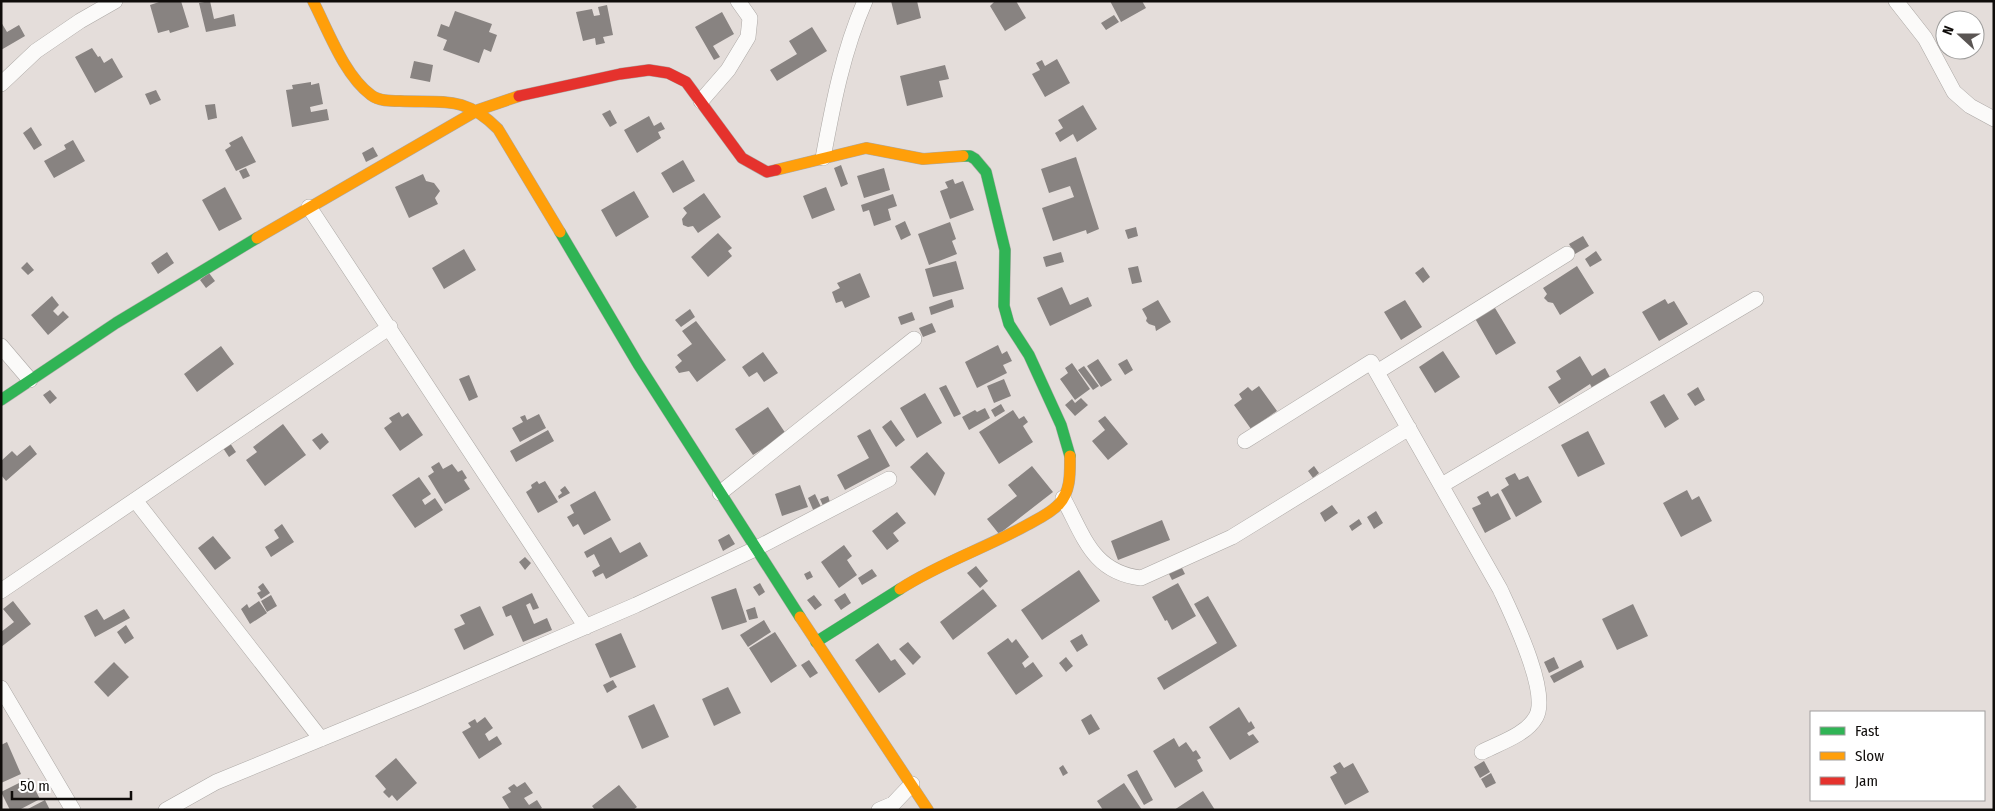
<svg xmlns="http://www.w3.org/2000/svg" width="1995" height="811" font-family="'Fira Sans Condensed',sans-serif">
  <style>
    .building { fill: #888381 }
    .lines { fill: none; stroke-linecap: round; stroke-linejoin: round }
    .street-casing { stroke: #aca8a5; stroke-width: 16 }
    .fast-casing { stroke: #aca8a5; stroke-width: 12 }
    .slow-casing { stroke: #aca8a5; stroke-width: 12 }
    .jam-casing { stroke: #aca8a5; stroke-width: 12 }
    .street { stroke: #fbfaf9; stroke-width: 15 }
    .fast { stroke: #30b455; stroke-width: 11 }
    .slow { stroke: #ff9f0a; stroke-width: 11 }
    .jam { stroke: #e5322d; stroke-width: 11 }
  </style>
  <rect width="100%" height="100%" fill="#e4ddda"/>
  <!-- building -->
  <path class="building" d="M162,1H181L189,27L170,33L169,30L158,33L150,5Z
    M210,1L214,19L234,14L236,26L206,32L199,3Z
    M891,1H917L921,18L897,25Z
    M995,1H1016L1026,18L1005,31L990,6Z
    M1110,1H1142L1146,8L1121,22Z
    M607,5L613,35L603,37L605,43L596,45L595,38L583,41L576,12L592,9L594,16L600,15L598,7Z
    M455,11L492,24L489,32L497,35L491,52L484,49L479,63L443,50L447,40L437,36L441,24L449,27Z
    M722,12L734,34L713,46L720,57L714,60L695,27Z
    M1114,15L1119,22L1106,30L1101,23Z
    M1,22L7,32L19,25L25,36L1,50Z
    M812,27L827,51L777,81L770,70L797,54L789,41Z
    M92,48L98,57L100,56L104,63L112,58L123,77L95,93L75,57Z
    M1057,59L1070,83L1045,97L1032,74L1040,70L1036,63L1042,60L1045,66Z
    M414,61L433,65L430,82L410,78Z
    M945,65L949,79L939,81L943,97L907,106L900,76Z
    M311,82V85L319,83L323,104L310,107L311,112L327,109L329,120L292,127L286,90L293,89L292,85Z
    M156,90L161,100L150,105L145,94Z
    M215,104L217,118L208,120L205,105Z
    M1083,105L1097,129L1077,142L1073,134L1060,142L1055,133L1063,128L1058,120Z
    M610,110L617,123L610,127L602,114Z
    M649,116L654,126L661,122L665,129L658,132L661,138L637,153L624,130Z
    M31,127L42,145L34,150L23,133Z
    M242,136L256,162L236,171L225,150L231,146L229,143Z
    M73,140L85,161L54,178L44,161L66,149L64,145Z
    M373,147L378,156L366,162L362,153Z
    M1076,157L1099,229L1087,234L1086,230L1053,241L1042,208L1074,197L1070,186L1049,193L1041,169Z
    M683,160L695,181L673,193L661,173Z
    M841,165L848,184L841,187L834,168Z
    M246,168L250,176L243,179L239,171Z
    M884,168L890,190L864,198L857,176Z
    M423,174L426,181L434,183L440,191L435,198L438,204L409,218L395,187Z
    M953,179L955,184L963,181L974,210L950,219L940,191L948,188L945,182Z
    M225,187L242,219L219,231L202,200Z
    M826,187L835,210L812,219L803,196Z
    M634,191L649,217L616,237L601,210Z
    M704,193L721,217L698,233L693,226L688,227L683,225L682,219L687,213L683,208Z
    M893,194L897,206L888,209L891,220L874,226L869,210L863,212L861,205Z
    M905,221L911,235L901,240L895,226Z
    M950,222L956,239L952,241L957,254L929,265L918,234Z
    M1136,227L1138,236L1128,239L1125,230Z
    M718,233L732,248L728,251L732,256L708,277L691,257Z
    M1583,236L1589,246L1575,254L1569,244Z
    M464,249L476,270L444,289L432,268Z
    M1596,251L1602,260L1590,267L1585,259Z
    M167,252L174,263L158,274L151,263Z
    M1061,252L1064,262L1046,267L1043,257Z
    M956,261L964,289L933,297L925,269Z
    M27,262L34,270L28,275L21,268Z
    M1138,266L1142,282L1132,284L1128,268Z
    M1577,266L1594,293L1560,315L1553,303L1548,302L1544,298L1547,294L1543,288Z
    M1423,267L1430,277L1423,283L1415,273Z
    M209,273L215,281L206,288L200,280Z
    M860,273L870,297L845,308L842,301L836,303L832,292L840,288L837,283Z
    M1062,287L1070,305L1088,297L1092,306L1050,326L1037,298Z
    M52,296L59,305L53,311L58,316L63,311L69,317L48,335L31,315Z
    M952,299L954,307L931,315L929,307Z
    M1665,299L1668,304L1674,301L1688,324L1659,341L1642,312Z
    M1158,300L1171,322L1156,331L1155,326L1149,324L1146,321L1147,318L1142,309Z
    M1405,300L1422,327L1401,340L1384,312Z
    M1492,303L1516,343L1496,355L1473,315Z
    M690,309L695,317L681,327L675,320Z
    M912,312L915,320L901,325L898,317Z
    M696,321L726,360L697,382L689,371L679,373L675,367L682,361L677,355L692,344L682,331Z
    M932,323L936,332L923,337L919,328Z
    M998,345L1002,354L1007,351L1012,361L1003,365L1007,373L977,388L965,362Z
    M221,346L234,364L197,392L184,374Z
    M1443,351L1460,377L1435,393L1419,367Z
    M763,352L778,373L764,382L757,372L749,377L742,367Z
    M1580,356L1592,376L1605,368L1610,377L1592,388L1590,384L1559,404L1548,387L1561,379L1556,371Z
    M1098,359L1112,380L1101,387L1087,366Z
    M1127,359L1133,370L1125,375L1118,364Z
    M1072,363L1090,389L1075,400L1060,379L1068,373L1065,368Z
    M1084,366L1099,386L1093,390L1078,370Z
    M469,375L478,397L469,401L459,379Z
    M1004,379L1011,396L994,403L987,386Z
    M946,385L961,414L954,417L939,388Z
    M1259,386L1277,411L1251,429L1234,405L1242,399L1239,394L1248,387L1252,391Z
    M1698,387L1705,400L1695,406L1687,394Z
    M50,390L57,398L50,404L43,395Z
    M925,393L942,423L917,438L900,408Z
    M1664,394L1679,419L1665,428L1650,402Z
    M1081,398L1088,405L1075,416L1065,405L1072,399L1075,403Z
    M1001,404L1005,411L995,417L991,410Z
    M768,407L786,434L753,455L735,429Z
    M985,408L990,418L969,430L962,417L975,410L977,412Z
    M1013,410L1019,419L1024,416L1028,422L1023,426L1033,442L999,464L979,432Z
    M399,412L402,417L408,413L423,435L400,451L384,428L392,422L389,418Z
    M539,414L546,428L520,442L512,428L523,422L520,417L525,415L527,420Z
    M1105,416L1128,444L1108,460L1092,441L1105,430L1098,421Z
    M891,420L905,440L896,447L882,427Z
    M283,424L306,455L265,486L246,460L257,452L253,447Z
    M870,429L890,466L845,490L837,475L869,458L857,436Z
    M548,430L554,441L516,462L510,451Z
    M1588,431L1605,464L1578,477L1561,445Z
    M322,433L329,442L320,450L312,440Z
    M230,443L236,452L229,457L223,448Z
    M30,445L37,454L6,481L1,475V461L12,451L17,456Z
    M927,452L945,473L935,496L910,467Z
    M439,462L443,469L452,464L458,472L462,470L467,478L464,480L470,489L445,504L428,476L434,472L431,467Z
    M1032,466L1053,492L999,534L987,519L1017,496L1008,485Z
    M1314,466L1319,473L1313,478L1308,471Z
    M1515,473L1519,480L1528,476L1542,502L1516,517L1501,490L1509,485L1505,478Z
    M419,477L431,494L422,500L425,505L435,498L443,510L415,528L392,495Z
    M537,481L539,484L545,481L558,502L538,513L526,492L532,488L531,485Z
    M800,485L808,507L782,516L775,494Z
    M565,486L570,493L559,499L558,496L562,493L560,490Z
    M1687,490L1692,500L1699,496L1712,521L1681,537L1663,503Z
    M595,491L611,520L584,535L578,524L573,527L567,517L574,513L570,505Z
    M1488,491L1491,497L1498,493L1511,519L1485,533L1472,508L1481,504L1477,497Z
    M815,494L822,509L814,512L808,498Z
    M828,496L831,505L824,508L820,499Z
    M1332,505L1338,513L1325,522L1320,513Z
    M1376,511L1383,523L1374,529L1367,517Z
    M897,512L906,523L893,533L899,541L887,550L872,531Z
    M1359,519L1362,524L1352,531L1349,526Z
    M1162,520L1170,540L1118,560L1111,541Z
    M282,524L294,542L271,557L265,547L279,538L274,530Z
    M729,534L735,544L723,551L718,540Z
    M213,536L231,558L215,570L198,548Z
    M611,537L620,553L640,542L648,556L606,579L603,573L595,577L592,571L600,566L594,554L587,558L584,552Z
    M844,545L852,556L847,560L857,575L839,588L821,562Z
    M525,557L531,563L525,570L519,562Z
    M976,566L988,581L980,588L967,573Z
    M1181,566L1185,574L1172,580L1168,572Z
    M872,569L877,576L862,585L858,578Z
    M1079,570L1100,601L1042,640L1021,610Z
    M810,571L813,577L807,580L804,574Z
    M263,583L270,593L261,599L257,593L261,591L258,587Z
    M760,583L765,592L759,596L753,587Z
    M1178,583L1196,616L1172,630L1167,620L1165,621L1152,597Z
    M736,588L747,622L722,630L711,597Z
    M983,589L997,606L953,640L940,622Z
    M532,593L539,608L533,610L530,603L526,605L534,624L547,618L552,630L523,642L511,615L506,617L502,607Z
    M845,593L851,603L841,610L834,600Z
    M271,595L277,606L267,612L261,601Z
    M814,595L822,605L815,610L807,600Z
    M1208,596L1237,646L1164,690L1157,678L1217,643L1194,604Z
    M13,601L31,624L1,647V632L14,622L3,609Z
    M259,601L267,613L250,624L241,609L247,604L249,608Z
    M1633,604L1648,636L1617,650L1602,619Z
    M480,606L494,635L464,650L454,629L465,624L460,615Z
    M755,607L758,618L749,620L746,610Z
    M97,609L104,620L124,609L130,618L95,637L84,616Z
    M764,620L771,632L748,647L740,635Z
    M126,625L134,638L125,644L117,632Z
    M775,632L797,666L771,683L749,648Z
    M621,633L636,667L610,678L595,644Z
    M1082,634L1088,645L1077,652L1070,641Z
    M1008,638L1012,643L1016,639L1029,657L1022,663L1025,668L1033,662L1043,676L1016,695L987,653Z
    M908,642L921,657L913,665L899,649Z
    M878,643L891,661L895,659L906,674L879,693L855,660Z
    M1066,657L1073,666L1066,672L1059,663Z
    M1554,657L1559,668L1549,673L1544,662Z
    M809,660L818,673L810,678L801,665Z
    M1581,660L1584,667L1554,683L1550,676Z
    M114,662L129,677L108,697L94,682Z
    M613,680L617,687L607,693L603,685Z
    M728,687L741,713L714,726L702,699Z
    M654,704L669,737L642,749L628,716Z
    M1239,707L1249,723L1251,721L1255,728L1247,733L1249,736L1253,734L1259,742L1230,760L1209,727Z
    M1091,714L1100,729L1089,735L1081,720Z
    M485,717L493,728L485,734L489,741L497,736L502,744L479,759L462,732L471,727L468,723L475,719L477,723Z
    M1174,738L1179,747L1186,742L1193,752L1196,750L1201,758L1197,760L1203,771L1175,788L1153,751Z
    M7,742L21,774L1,783V745Z
    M396,758L417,783L397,801L392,795L389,798L383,792L386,789L375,776Z
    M1484,761L1490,772L1480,778L1474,767Z
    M1340,762L1344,768L1353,763L1369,792L1345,805L1330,777L1337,773L1333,766Z
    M1063,765L1068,773L1063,776L1059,768Z
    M1137,770L1153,800L1144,805L1127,775Z
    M1491,773L1496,783L1486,788L1481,779Z
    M29,778L40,799L19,810H10L1,792Z
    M525,782L533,793L524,798L529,805L537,800L542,808L539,810H510L502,797L511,792L508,788L514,784L517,787Z
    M1124,783L1142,810H1103L1097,801Z
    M619,785L637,807L633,810H595L592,806Z
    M1203,791L1215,810H1174Z
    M45,800L50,810H26Z"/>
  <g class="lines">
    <defs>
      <path id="street" d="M1896,1L1925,38L1954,92L1970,106L1994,119
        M1,84L36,51L80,21L115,1
        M701,101L728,70L748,37L750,18L738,1
        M823,158C833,104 843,51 865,1
        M309,207L586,627
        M1,346L30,380
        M1377,372L1567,254
        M1245,441L1371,362L1500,589C1512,615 1550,692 1536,717C1526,735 1499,743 1482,752
        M1442,485L1756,299
        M720,493L914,339
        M1063,498C1084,536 1092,572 1141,578L1232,537L1409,428
        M135,500L321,739
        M1,591L390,327
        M1,688L73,810
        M166,810L216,782L418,699L636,605L755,549L889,479
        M879,810L893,804L912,784"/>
      <path id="fast" d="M963,156H970L975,159L986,172L1005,250L1004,306L1009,324L1029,355L1061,425L1070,456
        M560,232L638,364L800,617
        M1,400L116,323L257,238
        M816,642L900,589"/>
      <path id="slow" d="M313,1C328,30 344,75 371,95C379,101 390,101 400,101C443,103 465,95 498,129L560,232
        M776,170L866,148L923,159L963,156
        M257,238L478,110L519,96
        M900,589C940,563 986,548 1027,525C1038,519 1051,513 1059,504C1071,491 1070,473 1070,456
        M800,617L928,810"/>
      <path id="jam" d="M519,96L620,74L649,70L668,73L686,82L742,158L767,172L776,170"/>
    </defs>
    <!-- street casing -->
    <use href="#street" class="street-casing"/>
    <!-- fast casing -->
    <use href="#fast" class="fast-casing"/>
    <!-- slow casing -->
    <use href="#slow" class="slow-casing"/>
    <!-- jam casing -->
    <use href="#jam" class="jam-casing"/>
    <!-- street -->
    <use href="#street" class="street"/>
    <!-- fast -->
    <use href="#fast" class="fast"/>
    <!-- slow -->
    <use href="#slow" class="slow"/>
    <!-- jam -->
    <use href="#jam" class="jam"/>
  </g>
  <!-- border -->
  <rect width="1995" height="811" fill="none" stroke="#0f0c0a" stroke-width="5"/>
  <!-- legend -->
  <rect x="1810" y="711" width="175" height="90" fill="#ffffff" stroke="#9f9e9d"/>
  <rect x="1820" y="727" width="25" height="8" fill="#30b455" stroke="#9f9e9d"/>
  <text x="1855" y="736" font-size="15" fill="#0f0c0a">Fast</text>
  <rect x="1820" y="752" width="25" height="8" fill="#ff9f0a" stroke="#9f9e9d"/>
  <text x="1855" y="761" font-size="15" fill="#0f0c0a">Slow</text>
  <rect x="1820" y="777" width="25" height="8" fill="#e5322d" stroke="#9f9e9d"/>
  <text x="1855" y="786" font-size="15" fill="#0f0c0a">Jam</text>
  <!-- north arrow -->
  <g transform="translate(1960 35) rotate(291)"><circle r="24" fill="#ffffff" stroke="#9f9e9d"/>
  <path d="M0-4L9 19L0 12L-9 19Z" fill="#5a5553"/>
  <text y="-8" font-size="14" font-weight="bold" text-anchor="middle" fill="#0f0c0a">N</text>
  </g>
  <!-- scale -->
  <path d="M12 791v8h119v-8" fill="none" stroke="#0f0c0a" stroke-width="2.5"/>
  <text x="20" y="791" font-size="15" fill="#0f0c0a" stroke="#ffffff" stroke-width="4" paint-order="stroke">50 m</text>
</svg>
